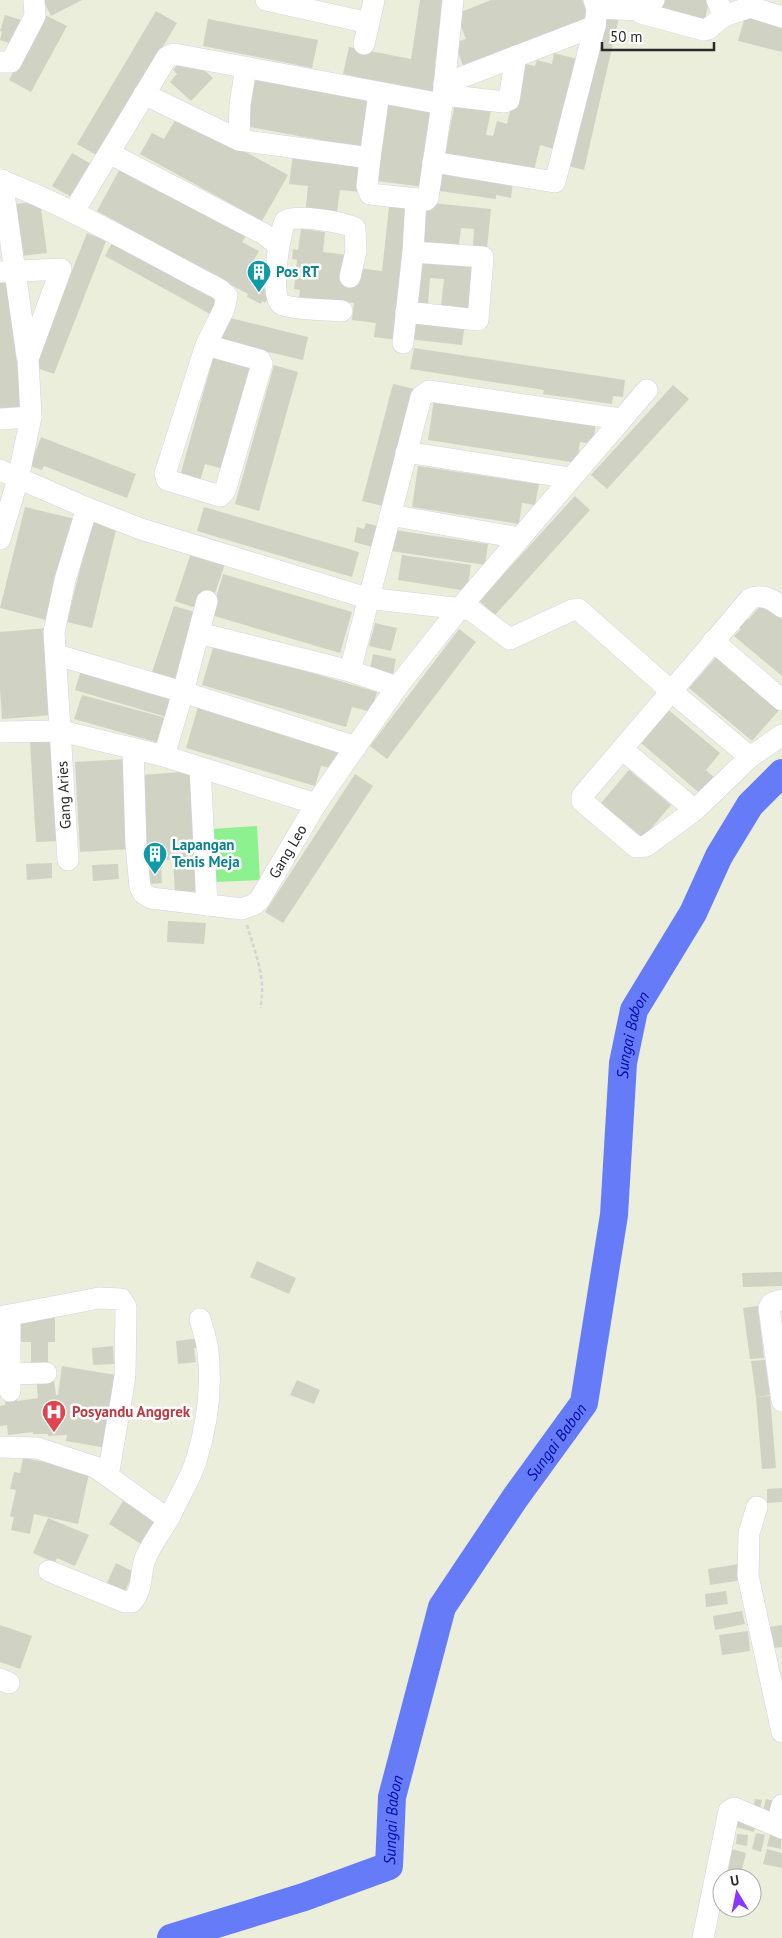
<svg xmlns="http://www.w3.org/2000/svg" width="782" height="1938" font-family="'PT Sans',sans-serif">
  <style>
    .pitch { fill: #8ef18f }
    .lines { fill: none; stroke-linecap: round; stroke-linejoin: round }
    .river { stroke: #667bf8; stroke-width: 28 }
    .building { fill: #d0d3c4 }
    .minor-casing { stroke: #d8d0e5; stroke-width: 22 }
    .path { stroke: #d4d4d4; stroke-width: 2.5; stroke-dasharray: 4 2.5; stroke-linecap: butt }
    .minor { stroke: #fff; stroke-width: 21 }
    .labels { text-anchor: middle; stroke-width: 5; stroke-linejoin: round; paint-order: stroke }
    .culture-label { font-size: 15px; font-weight: bold; fill: #0d838f; stroke: #fff; text-anchor: start }
    .street-label { font-size: 15px; fill: #2a2a2a; stroke: #fff }
    .health-label { font-size: 15px; font-weight: bold; fill: #be3a42; stroke: #fff; text-anchor: start }
    .water-label { font-size: 16px; font-style: italic; fill: #020da7; stroke: #fff }
  </style>
  <rect width="100%" height="100%" fill="#ebeedb"/>
  <!-- pitch -->
  <path class="pitch" d="M257,826L260,880L216,882L212,829Z"/>
  <g class="lines">
    <!-- river -->
    <path class="river" id="s1" d="M171,1938L304,1897L389,1866L392,1797L442,1607L515,1498L584,1403L614,1215L623,1063L634,1010L693,913L719,856L750,805L782,773"/>
  </g>
  <!-- building -->
  <path class="building" d="M43,0H82L51,16Z
    M420,0H444L435,64L445,66L439,94L343,74L349,47L411,59Z
    M491,0H582L590,21L465,70L454,43L466,39L456,14Z
    M660,0H709L705,20L652,7Z
    M603,9L620,13L584,170L568,166Z
    M156,11L177,23L98,156L77,144Z
    M746,13L782,22V52L738,41Z
    M5,15L21,20L16,36L12,44L0,40L2,32L0,31Z
    M45,15L67,26L31,92L9,80Z
    M208,19L318,40L312,68L203,46Z
    M554,53L581,60L558,150L540,145L534,171L445,153L456,98L492,106L486,135L493,136L497,121L507,124L521,63L535,66L537,60L552,64Z
    M191,58L213,78L191,101L170,82L177,74L173,70L183,59Z
    M254,74L373,96L363,148L244,126Z
    M389,100L436,106L424,187L377,181Z
    M178,115L288,175L262,221L140,154L152,133L164,139Z
    M72,153L93,165L73,198L52,186Z
    M293,155L363,163L360,192L340,190L336,218L305,214L308,186L289,184Z
    M122,165L247,234L242,242L259,251L252,264L262,269L254,283L271,292L265,303L262,301L261,304L247,297L248,294L97,211Z
    M443,167L513,181L511,198L496,195V199L439,191Z
    M390,198L414,201L398,340L374,337L376,323L352,320L354,303L299,297L300,290L294,289L297,260L292,259L293,249L298,250L301,229L325,232L323,252L348,255L358,268L382,271Z
    M40,201L47,253L21,256L15,204Z
    M423,202L491,209L487,248L473,246L474,229L461,228L459,245L419,242Z
    M87,233L106,241L54,374L34,367Z
    M113,241L218,299L210,314L105,256Z
    M417,256L475,261L471,309L441,306L444,279L430,278L428,304L413,303Z
    M0,277H6L23,409L0,412Z
    M226,317L308,337L303,360L220,341Z
    M411,317L465,324L462,345L408,339Z
    M414,348L625,380L623,397L613,396L612,404L543,394L544,390L410,369Z
    M215,351L257,363L226,470L205,464L200,481L180,476Z
    M274,365L298,372L259,511L235,504Z
    M393,384L414,389L383,506L362,501Z
    M673,385L689,399L607,489L591,475Z
    M434,399L596,423L593,444L580,442L577,463L428,440Z
    M41,437L136,474L127,498L44,466L42,470L30,466Z
    M418,466L539,484L535,505L522,503L519,524L412,507Z
    M575,496L590,510L495,615L479,601Z
    M25,507L75,519L50,621L0,608Z
    M204,507L359,552L352,577L197,531Z
    M92,520L117,526L92,628L67,622Z
    M366,523L378,526L372,547L354,542L357,527L364,529Z
    M394,530L488,544L485,565L391,551Z
    M192,550L226,561L215,593L206,590L199,609L175,601Z
    M402,555L471,565L467,591L398,580Z
    M223,574L352,612L340,653L211,615Z
    M763,603L782,619V676L734,636L741,629L736,625L744,616L748,620Z
    M174,606L198,613L176,679L152,672Z
    M375,623L397,628L391,651L369,646Z
    M47,628L54,715L2,719L0,689V632Z
    M459,629L476,642L387,759L370,746Z
    M214,644L377,692L371,712L352,707L346,727L202,685Z
    M373,654L396,659L393,674L370,669Z
    M718,655L781,708L752,741L689,688Z
    M81,670L172,696L166,717L75,690Z
    M82,695L166,718L159,743L74,719Z
    M198,707L342,749L336,769L321,766L315,786L186,748Z
    M665,707L720,753L706,770L717,780L703,796L641,743Z
    M55,741L61,841L36,842L30,742Z
    M126,759L131,849L80,852L75,762Z
    M629,770L671,805L643,838L601,803Z
    M193,771L201,891L175,893L173,860L147,861L142,775Z
    M355,774L373,786L283,923L265,912Z
    M52,863V878L27,880L26,864Z
    M115,864H118L119,879L93,881L92,865Z
    M161,866L162,883L149,884L148,867Z
    M168,921L206,923L204,944L167,942Z
    M257,1261L296,1278L289,1294L250,1277Z
    M778,1272H782V1286L743,1287L742,1273Z
    M758,1306L764,1358L750,1359L743,1308Z
    M16,1316L55,1317V1342H48V1369H31V1342H15Z
    M201,1338L202,1347L194,1348L196,1362L178,1364L176,1341Z
    M113,1346L114,1364L93,1365L92,1348Z
    M765,1360L770,1395L756,1397L751,1361Z
    M62,1366L122,1376L107,1448L66,1441L67,1435L48,1436V1434H33V1432L8,1435L7,1425L0,1426V1406L5,1405V1402H7V1394L16,1393L17,1401L38,1398L36,1375L53,1374L56,1395H58Z
    M297,1380L320,1390L314,1404L290,1395Z
    M770,1396L776,1468L762,1469L756,1397Z
    M23,1458L46,1462L47,1460L90,1469L78,1524L34,1514L30,1534L11,1530L14,1517L10,1516L16,1490L10,1489L14,1472L20,1473Z
    M782,1488V1502L767,1503V1489Z
    M123,1501L160,1524L146,1547L109,1524Z
    M48,1518L89,1535L75,1566L57,1558L55,1563L33,1553Z
    M116,1563L134,1572L124,1593L106,1585Z
    M739,1564L742,1580L710,1585L708,1569Z
    M726,1591L728,1604L706,1607L705,1594Z
    M742,1611L745,1624L715,1630L713,1616Z
    M0,1625L32,1636L20,1669L0,1662Z
    M782,1625V1647L765,1649L762,1628Z
    M748,1631L750,1651L722,1655L719,1635Z
    M755,1799L762,1800L759,1813L752,1812Z
    M766,1799L779,1802L775,1821L761,1818Z
    M735,1813L757,1819L754,1832L732,1826Z
    M771,1831L782,1834L781,1849L767,1846Z
    M756,1833L765,1835L761,1852L752,1849Z
    M737,1834L748,1835L747,1846L736,1844Z
    M724,1847L746,1853L741,1873L718,1867Z
    M767,1849L782,1853V1868L763,1864Z"/>
  <g class="lines">
    <defs>
      <g id="minor">
        <path d="M266,0L369,23"/>
        <path d="M654,0L640,7L641,13L704,30L708,29L724,16"/>
        <path d="M717,0L724,16L750,7L782,17"/>
        <path d="M597,8L640,10"/>
        <path d="M364,44L374,0"/>
        <path d="M0,62H11L35,16L34,0"/>
        <path d="M444,84L595,26"/>
        <path d="M443,95L504,102L509,100L516,56"/>
        <path d="M443,97L453,0"/>
        <path d="M239,140L240,104L246,68"/>
        <path d="M109,153L264,234L278,245"/>
        <path d="M370,158L379,93"/>
        <path d="M433,162L555,182L595,26L597,8L594,0"/>
        <path d="M0,180C76,209 147,252 219,289L227,296L224,309L206,345L165,474L167,480L220,496L225,491L262,364L260,360L206,345"/>
        <path d="M2,180L27,356"/>
        <path d="M74,211L167,57L174,54L442,104L428,198L426,200L370,194L367,186L370,158L239,140L144,94"/>
        <path d="M0,272L61,269L28,359L31,417L18,479L0,539"/>
        <path d="M342,311C331,310 288,309 281,304C269,295 280,233 285,221C297,214 342,222 355,228L356,251L350,277"/>
        <path d="M406,312L478,320L483,257L413,252"/>
        <path d="M403,343L413,252L416,199"/>
        <path d="M0,419L31,417"/>
        <path d="M406,452L570,478"/>
        <path d="M0,470L87,508L141,529L367,598L471,610L510,639L572,610L578,609L671,691L750,757"/>
        <path d="M390,515L519,538"/>
        <path d="M782,607C773,600 762,593 750,599L582,796V801L636,847L646,846L695,810L750,757L782,735"/>
        <path d="M199,633L350,671L397,687"/>
        <path d="M713,641L782,700"/>
        <path d="M57,655L183,692L356,747"/>
        <path d="M350,671L421,397L429,391L620,419"/>
        <path d="M0,732L61,731L164,756L316,804"/>
        <path id="s2" d="M133,749L136,845L140,887L144,894L151,898L242,909L255,904L260,899L316,804L397,687L459,609L647,390"/>
        <path d="M622,749L695,810"/>
        <path d="M164,756L183,692L207,601"/>
        <path d="M200,768L207,905"/>
        <path d="M68,860L54,632L65,580L87,508"/>
        <path d="M782,1300L772,1303L769,1308L782,1401"/>
        <path d="M10,1315V1391"/>
        <path d="M0,1317L99,1298L121,1299L126,1307L125,1375L122,1395L108,1476"/>
        <path d="M10,1374L46,1373"/>
        <path d="M0,1447L37,1448L95,1467L168,1519"/>
        <path d="M757,1507L749,1533L748,1576L782,1732"/>
        <path d="M49,1571L125,1602H132C143,1590 140,1573 145,1559C151,1544 162,1531 170,1516C178,1498 190,1480 196,1461C207,1426 212,1388 208,1352C207,1341 203,1330 200,1319"/>
        <path d="M0,1679L9,1683"/>
        <path d="M777,1825L782,1805"/>
        <path d="M703,1938L729,1811L734,1808L782,1828"/>
      </g>
    </defs>
    <!-- minor casing -->
    <use href="#minor" class="minor-casing"/>
    <!-- path -->
    <path class="path" d="M247,925C255,953 267,979 260,1008"/>
    <!-- minor -->
    <use href="#minor" class="minor"/>
  </g>
  <!-- icons -->
  <defs>
    <symbol id="building-pin" viewBox="-11 -11 22 30"><path d="M0 17L-7.5 6A9.5 9.5 0 1 1 7.5 6Z" fill="#0f9aa8" stroke="#fff"/><path d="M-4-6H4V6H1V3H-1V6H-4ZM-2.5-4.3h1.7v1.8h-1.7ZM.8-4.3h1.7v1.8H.8ZM-2.5-1h1.7V.8h-1.7ZM.8-1h1.7V.8H.8Z" fill="#fff"/></symbol>
    <symbol id="hospital-pin" viewBox="-11 -11 22 30"><path d="M0 17L-7.5 6A9.5 9.5 0 1 1 7.5 6Z" fill="#e0444e" stroke="#fff"/><path d="M-5-5h3v3.5h4V-5h3V5h-3V1.5h-4V5h-3Z" fill="#fff"/></symbol>
  </defs>
  <g fill-rule="evenodd">
    <use href="#building-pin" x="245" y="258" width="28" height="38"/>
    <use href="#building-pin" x="141" y="840" width="28" height="38"/>
    <use href="#hospital-pin" x="40" y="1398" width="28" height="38"/>
  </g>
  <g class="labels">
    <!-- culture labels -->
    <g class="culture-label">
      <text x="276" y="277">Pos RT</text>
      <text x="172" y="850">Lapangan<tspan x="172" dy="17">Tenis Meja</tspan></text>
    </g>
    <!-- street labels -->
    <g class="street-label">
      <text transform="translate(64 795) rotate(-93)" y="5">Gang Aries</text>
      <text dy="5" stroke="none"><textPath href="#s2" startOffset="322">Gang Leo</textPath></text>
    </g>
    <!-- health labels -->
    <g class="health-label">
      <text x="72" y="1417">Posyandu Anggrek</text>
    </g>
    <!-- water labels -->
    <g class="water-label">
      <text dy="6" stroke="none"><textPath href="#s1" startOffset="1116">Sungai Babon</textPath></text>
      <text dy="6" stroke="none"><textPath href="#s1" startOffset="696">Sungai Babon</textPath></text>
      <text dy="6" stroke="none"><textPath href="#s1" startOffset="276">Sungai Babon</textPath></text>
    </g>
  </g>
  <!-- north arrow -->
  <g transform="translate(737 1893) rotate(350)"><circle r="24" fill="#ffffff" stroke="#aaaaaa"/>
  <path d="M0-4L9 19L0 12L-9 19Z" fill="#8837ff"/>
  <text y="-8" font-size="14" font-weight="bold" text-anchor="middle" fill="#2a2a2a">U</text>
  </g>
  <!-- scale -->
  <path d="M602 42v8h112v-8" fill="none" stroke="#2a2a2a" stroke-width="2.5"/>
  <text x="610" y="42" font-size="15" fill="#2a2a2a" stroke="#ffffff" stroke-width="4" paint-order="stroke">50 m</text>
</svg>
